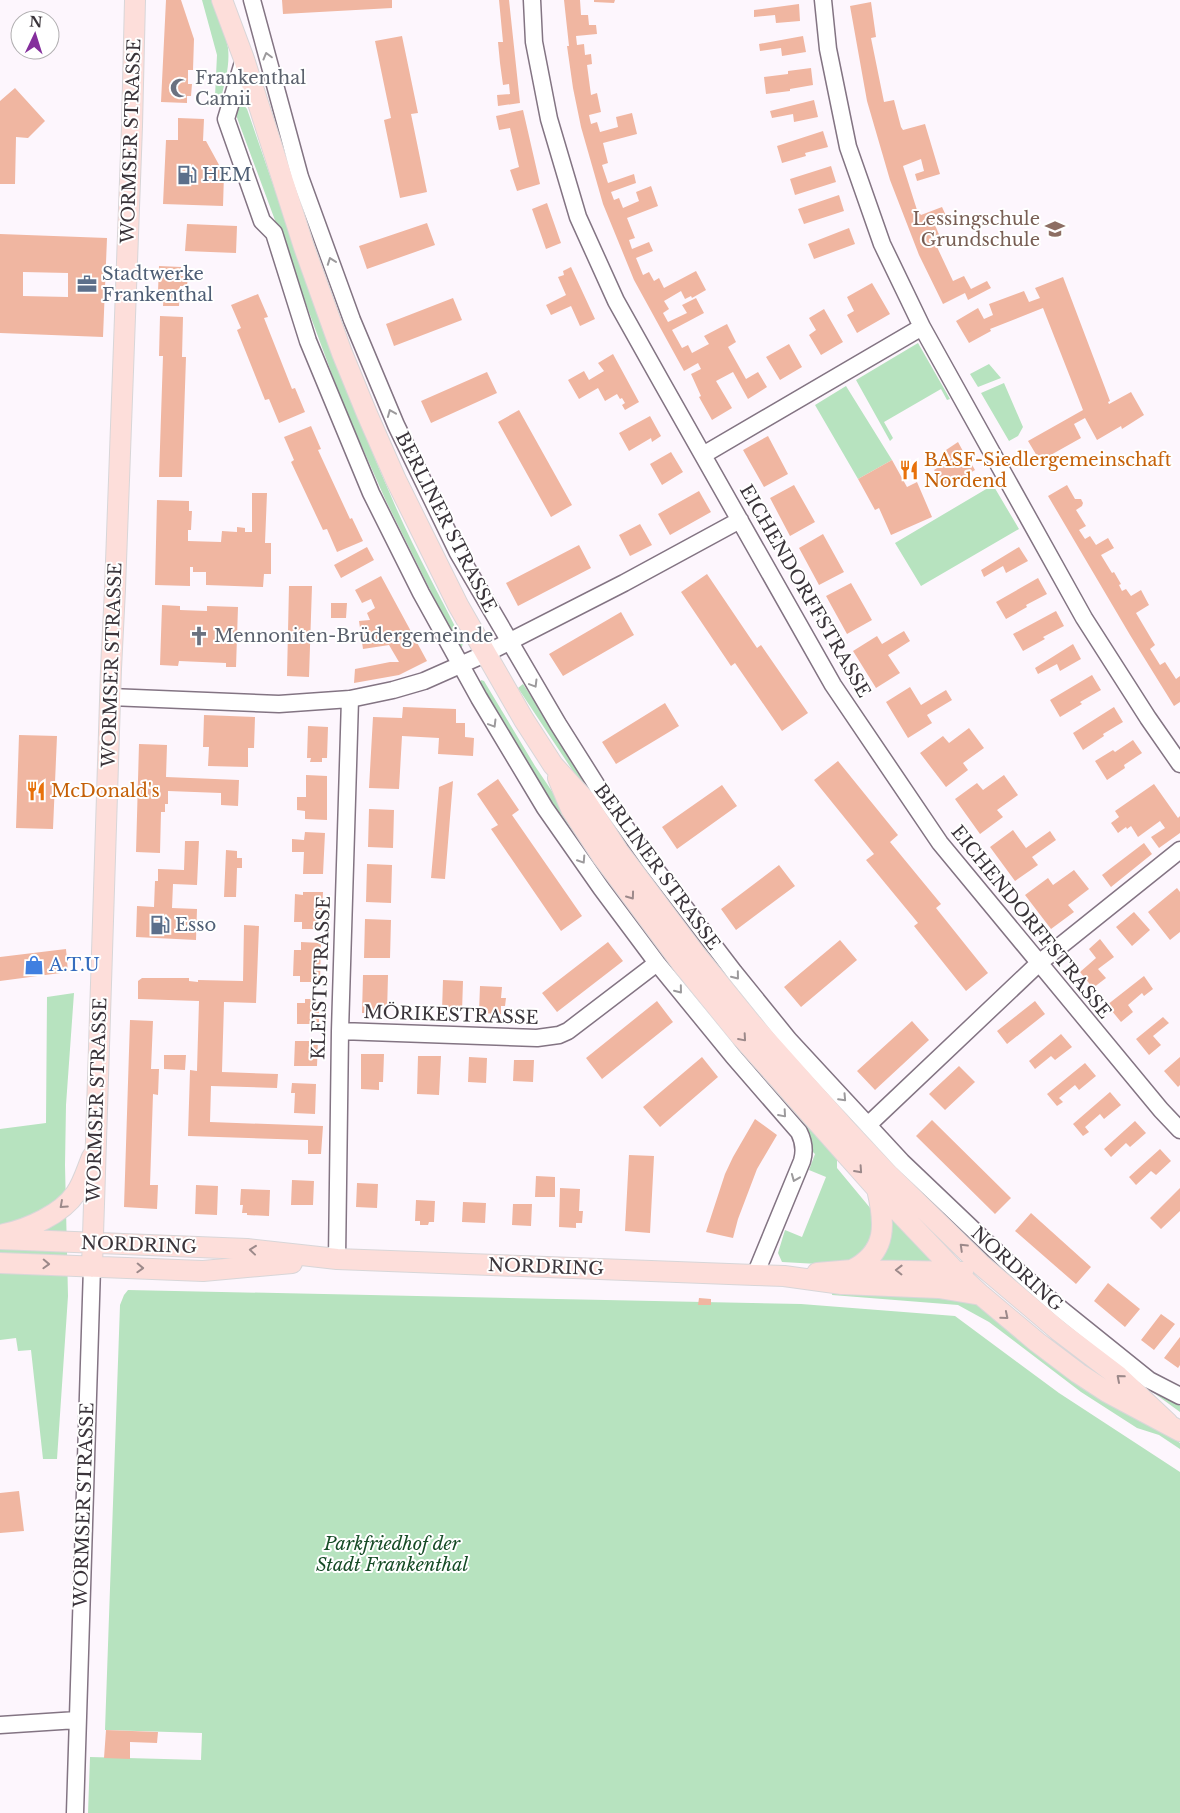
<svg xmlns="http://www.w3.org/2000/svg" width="1180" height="1813" font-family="'Libre Baskerville',serif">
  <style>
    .green { fill: #b7e3bf }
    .building { fill: #f0b6a1; fill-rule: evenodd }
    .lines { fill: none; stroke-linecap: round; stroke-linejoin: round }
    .minor-casing { stroke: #837483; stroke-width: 19 }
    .major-casing { stroke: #d8d6d8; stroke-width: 22 }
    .minor { stroke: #fff; stroke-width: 16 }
    .major { stroke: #fddeda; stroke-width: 20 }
    .oneway { stroke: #9c9a9c }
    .oneway2 { stroke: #9c898a }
    .labels { text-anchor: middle; stroke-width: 4; stroke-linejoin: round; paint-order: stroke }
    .worship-label { font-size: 18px; fill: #5b616d; stroke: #fff; text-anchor: start }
    .street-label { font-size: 18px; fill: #3a343a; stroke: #fff }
    .service-label { font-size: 18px; fill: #4e5e75; stroke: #fff; text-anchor: start }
    .education-label { font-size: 18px; fill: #785e54; stroke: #fff; text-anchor: end }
    .food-label { font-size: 18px; fill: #c56008; stroke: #fff; text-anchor: start }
    .shop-label { font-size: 18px; fill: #366cbe; stroke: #fff; text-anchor: start }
    .park-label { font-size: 18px; font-style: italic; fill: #164b26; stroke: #fff }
  </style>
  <rect width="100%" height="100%" fill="#fdf6fd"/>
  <!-- green -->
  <path class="green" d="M202,0H212C218,15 225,32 228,48C230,65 225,82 221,98L218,99L215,96L217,55Z
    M243,104L247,109C292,239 336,370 391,496C412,546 439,594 463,642L462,647H456L444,618L386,501L343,404L236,115L237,107Z
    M918,343L950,399L947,400L941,389L884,422L893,438L890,441L856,380Z
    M989,364L1001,378L978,387L970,374Z
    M1004,383L1023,427L1018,436L1009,441L981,393Z
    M846,386L892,460L858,479L815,405Z
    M993,485L1019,529L921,586L895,543Z
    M481,680L484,681L535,766L582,836L837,1154V1168L871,1209L873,1234L862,1251L851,1260L818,1264L782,1262L778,1253L785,1230L802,1237L826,1177L809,1170L815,1154L812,1151L806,1129C740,1051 668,972 609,888C563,822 519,753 480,683Z
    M523,684L652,880L701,941L1065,1321L1180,1406V1412L1091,1347L975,1247L827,1100L647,883L518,688Z
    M74,993L66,1105L65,1165L68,1296L57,1459H43L31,1350L18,1351L16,1338L0,1340V1129L46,1123L47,997Z
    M888,1210L935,1260L933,1264L876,1262Z
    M833,1285L970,1300L996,1315L1180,1443V1449L1159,1435L1137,1428L1081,1392L989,1322L958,1305L832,1295Z
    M128,1290L801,1304L955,1316L1059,1393L1180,1472V1813H88L90,1757L201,1760L202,1733L105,1730L120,1305L124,1295Z"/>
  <!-- building -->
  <path class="building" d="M166,0H181L194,39L193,70H188V84H192L191,96H187V103L161,102Z
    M282,0H392V8L283,14Z
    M499,0H509L520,103L498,106L497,95L510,94L509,84L503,85L500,63L498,42H503Z
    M564,0H580L581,15H588L589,25H596L597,34L576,36L577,45L584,44L585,55L591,54L592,64L587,65L591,95L597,93L601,112L589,115L591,124L597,122L600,132L618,127L616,117L632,113L637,134L603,143L608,163L602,165L608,183L634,174L636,183L611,192L614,200L619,198L623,208L639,201L636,192L651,186L658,206L627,218L635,238L629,240L632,249L649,242L653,251L636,258L643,275L649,272L654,281L659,278L664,288L696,271L706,290L692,298L691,296L685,299L681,291L664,301L669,309L663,313L668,322L687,313L682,305L696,298L704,313L672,330L682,348L688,345L692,353L709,344L704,336L727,324L736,342L728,347L746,379L758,372L767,387L748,399L733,372L716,381L732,408L712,420L699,397L701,396L691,374L701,369L698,363L684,371L634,280L603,204L581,127L573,88L567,46H569Z
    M594,0H615L614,3L594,2Z
    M871,2L876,37L871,38L884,102L894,100L901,127L903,130L925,124L940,174L917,181L915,174L924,171L921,159L903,166L917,210L921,215L942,207L948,220L935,225L943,244L937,247L953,281L964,276L971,289L987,281L991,288L968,300L965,293L943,304L919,255L890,180L867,101L850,6Z
    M799,4L800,21L776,23L775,15L754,17V10Z
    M402,36L418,113L411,114L427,192L400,198L384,120L391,118L375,41Z
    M803,36L806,52L782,56L781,48L760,51L759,44Z
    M811,68L813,85L790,89V91L766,94L764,77L788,74V71Z
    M15,88L45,121L28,138L16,137L15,184H0V101Z
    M814,100L818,117L794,122L793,114L772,118L770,111Z
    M523,110L540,184L517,191L510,170L519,167L510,128L499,130L496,116Z
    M178,118L204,119L203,141H206L224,174L223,206L163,204L166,140H178Z
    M823,131L828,147L805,153L806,156L782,163L777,146Z
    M831,166L836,182L795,195L790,179Z
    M839,195L844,211L804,224L798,209Z
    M547,203L561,243L546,249L532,209Z
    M427,223L435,245L367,269L359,246Z
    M187,224L237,226L236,253L185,251Z
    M849,228L855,244L814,259L808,244Z
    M0,234L107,238L103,337L0,333ZM23,272L68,273V297L23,296Z
    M159,266L181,267V276H188L187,286H180L179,306H163L164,291H158Z
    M571,267L595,319L580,326L571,306L551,315L546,305L566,295L558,277L564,275L563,271Z
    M1063,277L1110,401L1108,402L1109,404L1131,392L1144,415L1122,429L1121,426L1097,440L1085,418L1074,424L1081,438L1040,461L1028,441L1083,410L1043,308L990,329L991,331L969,343L956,321L978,308L984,319L993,315L989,304L1024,291L1029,302L1040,298L1035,288Z
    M872,283L890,314L857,333L847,315L854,311L847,297Z
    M258,294L268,317L264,318L292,389L295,388L305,412L279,423L269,399L265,400L237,330L241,328L231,305Z
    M453,298L462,320L394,346L386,324Z
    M824,309L843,342L821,355L809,335L816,330L809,318Z
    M160,316L183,317L182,357H186L182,477H159L163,356H159Z
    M789,344L802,367L780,380L766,357Z
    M613,354L639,402L625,410L622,405L625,403L622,398L620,399L617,394L605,401L598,388L579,399L568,380L584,371L589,380L604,371L598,363Z
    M487,372L497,393L431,423L421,401Z
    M519,410L572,505L551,517L498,422Z
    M650,416L661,436L652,442L651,438L629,451L619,433Z
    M311,426L321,449L318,450L350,519L352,518L363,541L337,552L327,529L323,530L291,462L294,460L284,437Z
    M768,436L788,474L764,487L743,450Z
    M958,442L964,453L960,456L963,461L968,458L975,470L944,488L934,470L951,459L946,450Z
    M671,452L683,472L662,485L650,464Z
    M892,460L907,487L917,482L932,517L891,535L879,508L875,510L858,479Z
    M794,485L815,522L790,536L770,498Z
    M1067,485L1075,499H1081L1083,503L1082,506L1076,510L1086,526L1079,530L1085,539L1090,536L1096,545L1108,538L1114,548L1101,555L1112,573L1114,572L1121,584L1119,585L1122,591L1126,589L1131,596L1141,590L1149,605L1136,613L1155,645L1150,649L1160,665L1165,662L1176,679L1180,676V702L1174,706L1130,635L1048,496Z
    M699,491L711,512L670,535L658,514Z
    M252,493H267L265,543H271V574H264L263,587L206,585V572H193V567H190V586L155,585L157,500L189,501V511H192L191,530H188V541L221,542L222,531L237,532V527L245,528V532H252Z
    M640,524L652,545L630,556L619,535Z
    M823,534L844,572L819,585L799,548Z
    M579,545L591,568L518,606L506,583Z
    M367,547L374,560L341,578L334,565Z
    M1019,547L1028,561L1006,573L1003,566L984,577L981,570Z
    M707,574L757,648L761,645L808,713L782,731L735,663L731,666L681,592Z
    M381,576L427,661L399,675L354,683L355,669L390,662H399L389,645L363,649L359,621L370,620L367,613L375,608L371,599L362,603L355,590Z
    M1038,578L1047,594L1026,605L1027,607L1006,619L996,602Z
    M851,583L872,620L847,634L826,596Z
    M289,586H312L309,677L287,676Z
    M331,603H347L346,618H331Z
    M162,605L180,606V610L207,611V606L238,607L236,667H226V663L179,661L178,666L160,665Z
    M1056,611L1064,626L1043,637L1045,639L1023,651L1013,634Z
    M621,612L634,635L563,676L549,654Z
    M904,631L910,641L888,655L900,673L876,688L853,651L877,636L882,644Z
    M1073,644L1081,659L1060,671L1057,664L1038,674L1035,668Z
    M1092,675L1101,690L1080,702L1082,704L1060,717L1050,700Z
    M910,687L921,705L946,690L952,700L927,715L932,723L908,738L886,702Z
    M665,703L679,726L616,764L602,742Z
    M403,707L456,709V723H465V737L474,738L473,756L438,754L439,738L402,736L399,789L369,788L373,717L402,718Z
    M1114,707L1123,722L1103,734L1104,736L1083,750L1073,733Z
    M204,715L255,717L254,748H248V767L208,766L209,747H203Z
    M308,726L328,727L327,758H322V762H310L311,758H307Z
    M969,728L984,748L963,763L968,770L946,787L920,753L943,736L949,743Z
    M19,735L57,736L53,829L16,828Z
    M1133,740L1142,753L1124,765L1125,768L1107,780L1095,761L1113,750L1115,752Z
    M139,744L167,745L166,777L239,780L238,806L221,805V793L168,791V804H165V812H161L160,853L136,852Z
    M838,761L898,835L890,842L941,904L936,908L988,973L966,991L914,926L918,923L866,860L874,854L814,780Z
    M306,775L327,776V820L305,819V811L297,810V797H306Z
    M1004,775L1018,795L997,810L1003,817L980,834L955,799L977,783L983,790Z
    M498,779L519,810L512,815L582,916L561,931L491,829L498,825L477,794Z
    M453,781L445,879L431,878L439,787Z
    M1154,784L1178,818L1180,816V833L1159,848L1151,837L1165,828L1160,821L1138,837L1131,826L1127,829L1126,827L1118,833L1111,823L1119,817L1115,811Z
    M722,785L737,806L677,849L662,827Z
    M369,809L394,810L393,848L368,847Z
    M1013,830L1026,848L1050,831L1056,840L1032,857L1038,865L1015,881L990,847Z
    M305,832L325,833L323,874H303L304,852H292V839L304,840Z
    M185,841H199L197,885L173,884L172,908L197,909L196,940L136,937L137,906L154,907L155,881H158V869L184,870Z
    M1144,843L1152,854L1111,887L1102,875Z
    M226,850L237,851V858H242V868H237L236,897H224Z
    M367,864L392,865L391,903L366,902Z
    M779,865L795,886L736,930L721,909Z
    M1074,870L1089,889L1068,905L1074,912L1051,929L1025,895L1048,878L1053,885Z
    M1177,888L1180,892V932L1170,940L1148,912Z
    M303,892H323L321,929H302V922H294L295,894L303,895Z
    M1134,912L1150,930L1132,946L1116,927Z
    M365,919L391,920L390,958H364Z
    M244,925L259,926L256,1003L224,1002L222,1072L278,1074L277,1088L211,1086L210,1122L323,1126L321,1154H308V1140L188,1136L190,1070L197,1071L199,1001L138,999V981L142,978H189V981L198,982V980L243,981Z
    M1100,939L1114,957L1098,969L1106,978L1093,988L1080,972L1096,958L1089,949Z
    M840,940L857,960L801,1007L784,987Z
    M301,942L321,943L320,982H300V976H293L294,950H301Z
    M608,942L623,961L557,1012L542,993Z
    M66,949L68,972L0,981V957Z
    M363,975H388L387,1013H362Z
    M1144,976L1153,989L1144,996L1142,993L1128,1005L1133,1012L1121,1022L1107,1005Z
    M443,980L463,981L462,1012L442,1011Z
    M480,986L502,987L501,998H506L505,1006H501V1014L479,1013Z
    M305,999H314V1003L319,1004V1024H297V1003H305Z
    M657,1001L673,1022L602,1079L586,1058Z
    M1035,1001L1045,1014L1007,1044L997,1031Z
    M1163,1017L1169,1023L1153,1036L1161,1045L1149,1055L1136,1039Z
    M130,1020L153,1021L151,1069H159L158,1095L153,1094L150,1185H158L157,1209L124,1207Z
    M912,1021L929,1040L875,1090L857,1071Z
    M1061,1034L1072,1047L1055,1060L1051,1056L1035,1069L1029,1061Z
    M295,1041H318L317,1066H294Z
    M361,1054H384L383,1082H379V1090L361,1089Z
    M164,1055H186L185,1070L164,1069Z
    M418,1056H441L439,1095L417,1094Z
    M469,1057L487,1058L486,1083L468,1082Z
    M702,1057L718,1077L660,1127L643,1107Z
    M1180,1057V1085L1178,1087L1164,1071Z
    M514,1060H534L533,1082L513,1081Z
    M1085,1063L1096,1076L1079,1090L1075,1085L1059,1098L1063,1102L1057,1106L1047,1094Z
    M959,1066L975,1082L945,1110L929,1094Z
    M292,1083L316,1084L315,1114L294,1113L295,1093H291Z
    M1110,1092L1121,1105L1104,1119L1100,1114L1085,1127L1089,1132L1083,1136L1073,1124Z
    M755,1119L777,1135L757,1169L738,1219L733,1238L706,1232L725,1174L733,1157Z
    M932,1120L1011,1198L995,1214L916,1136Z
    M1135,1121L1146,1133L1130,1147L1126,1143L1111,1157L1104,1149Z
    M1160,1149L1171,1161L1156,1175L1151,1171L1136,1185L1129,1177Z
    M629,1155L654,1156L650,1233L625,1231Z
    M536,1176L555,1177V1197H535Z
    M292,1180L314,1181L313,1205H291Z
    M357,1183L378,1184L377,1208L356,1207Z
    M196,1185L218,1186L217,1215L195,1214Z
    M560,1188L580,1189L579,1211H583L582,1223H576V1228L559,1227Z
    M1180,1188V1211L1161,1229L1150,1218Z
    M241,1189L270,1190L269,1216L247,1215V1213H242L243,1205H240Z
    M416,1200L435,1201L434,1222H429L428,1225H420V1221H415Z
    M463,1202L486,1203L485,1223L462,1222Z
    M513,1204H532L531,1226L512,1225Z
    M1031,1213L1091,1267L1076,1284L1015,1231Z
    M1108,1283L1140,1309L1125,1327L1094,1301Z
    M699,1298L711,1299V1305H698Z
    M1161,1314L1175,1324L1154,1350L1141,1340Z
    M1180,1337V1365L1178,1368L1164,1358Z
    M19,1491L24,1531L0,1533V1493Z
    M106,1730L158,1732L157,1743L130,1742V1759L104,1758Z"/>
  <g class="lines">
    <defs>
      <path id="minor" d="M252,0L300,177L352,320L396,425L458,553L558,724L604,797L650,862L734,972L789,1040L902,1162L1006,1261L1062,1310L1149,1380L1180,1396
        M532,0L534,42L549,119L578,217L616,301L662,383L833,685L940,843L1161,1110L1180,1130
        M823,0L828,49L848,147L882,244L922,327L1084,618L1148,718L1180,764
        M244,59L226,119L262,221L274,233L308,341L371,493L421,593L479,698L545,808L601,888L657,963L733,1056L799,1132C804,1142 805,1151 802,1161L755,1275
        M703,455L922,327
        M110,697L279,704L350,699L393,690L424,681L485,654L624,583L740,520
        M340,1031L537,1038L559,1035L568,1031L657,963
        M868,1125L1039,963L1180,850
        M337,1259L340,1031L350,699
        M0,1725L77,1720
        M75,1813L92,1267"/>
      <path id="major" d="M222,0L244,59L304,247L342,353L367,414L396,480L458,605L524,720L553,765L585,800L618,851L696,955L752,1024L843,1126L888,1174L981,1265L1059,1331L1118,1376L1168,1423
        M558,778L571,809L602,856L683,965L739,1034L877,1189L956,1272L981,1295L1037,1342L1078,1373L1107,1392L1180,1431
        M4,1234C28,1229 62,1214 76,1193C83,1183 87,1169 92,1157
        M0,1239L247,1249L337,1259L755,1275L784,1276L842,1284L939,1288L981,1295
        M0,1263L203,1271L292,1263
        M92,1267L111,669L115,589L132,126L135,0
        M852,1270C888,1252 885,1223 877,1189
        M817,1273L852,1270L963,1272"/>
    </defs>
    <!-- minor casing -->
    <use href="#minor" class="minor-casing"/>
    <!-- major casing -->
    <use href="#major" class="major-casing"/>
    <!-- minor -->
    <use href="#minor" class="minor"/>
    <!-- major -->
    <use href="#major" class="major"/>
  </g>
  <!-- one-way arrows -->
  <defs><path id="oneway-chevron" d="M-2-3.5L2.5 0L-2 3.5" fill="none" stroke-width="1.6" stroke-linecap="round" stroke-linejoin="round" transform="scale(1.25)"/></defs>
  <g class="oneway">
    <use href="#oneway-chevron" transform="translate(267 56) rotate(-105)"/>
    <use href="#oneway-chevron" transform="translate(331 261) rotate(-110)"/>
    <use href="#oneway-chevron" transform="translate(391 413) rotate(-112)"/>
    <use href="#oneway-chevron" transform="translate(534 684) rotate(59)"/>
    <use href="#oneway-chevron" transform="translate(493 724) rotate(59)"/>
    <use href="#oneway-chevron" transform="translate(582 860) rotate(57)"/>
    <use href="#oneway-chevron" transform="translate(736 976) rotate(51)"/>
    <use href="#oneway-chevron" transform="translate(679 990) rotate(51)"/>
    <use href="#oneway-chevron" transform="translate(843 1098) rotate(47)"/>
    <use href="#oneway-chevron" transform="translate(783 1114) rotate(49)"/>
    <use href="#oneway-chevron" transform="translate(795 1178) rotate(112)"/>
  </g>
  <g class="oneway2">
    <use href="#oneway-chevron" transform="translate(631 896) rotate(54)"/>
    <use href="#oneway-chevron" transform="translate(743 1038) rotate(49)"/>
    <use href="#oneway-chevron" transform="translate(859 1170) rotate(48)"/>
    <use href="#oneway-chevron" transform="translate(63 1205) rotate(138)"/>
    <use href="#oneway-chevron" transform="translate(963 1247) rotate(-136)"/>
    <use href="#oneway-chevron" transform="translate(253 1250) rotate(-174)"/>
    <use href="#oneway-chevron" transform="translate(46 1264) rotate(2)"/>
    <use href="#oneway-chevron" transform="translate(140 1268) rotate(2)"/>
    <use href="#oneway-chevron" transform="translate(899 1270) rotate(-179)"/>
    <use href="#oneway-chevron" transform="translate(1005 1316) rotate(40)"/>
    <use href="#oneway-chevron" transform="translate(1120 1378) rotate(-139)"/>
  </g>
  <!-- icons -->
  <defs>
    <symbol id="mosque-bare" viewBox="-9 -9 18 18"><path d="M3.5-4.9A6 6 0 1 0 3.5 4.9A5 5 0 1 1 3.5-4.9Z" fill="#6b7280" stroke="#fff" stroke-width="2.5" paint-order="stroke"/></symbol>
    <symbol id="fuel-bare" viewBox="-9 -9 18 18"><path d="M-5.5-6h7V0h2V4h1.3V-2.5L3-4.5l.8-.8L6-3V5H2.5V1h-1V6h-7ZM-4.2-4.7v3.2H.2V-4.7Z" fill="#5c6f8a" stroke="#fff" stroke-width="2.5" paint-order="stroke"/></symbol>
    <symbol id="school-bare" viewBox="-9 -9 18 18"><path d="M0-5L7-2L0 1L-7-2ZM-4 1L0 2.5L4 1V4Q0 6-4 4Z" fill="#8d6e63" stroke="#fff" stroke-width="2.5" paint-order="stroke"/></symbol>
    <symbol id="office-bare" viewBox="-9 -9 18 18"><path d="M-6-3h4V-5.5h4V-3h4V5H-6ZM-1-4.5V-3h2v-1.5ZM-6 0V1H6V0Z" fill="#5c6f8a" stroke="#fff" stroke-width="2.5" paint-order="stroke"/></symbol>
    <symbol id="restaurant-bare" viewBox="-9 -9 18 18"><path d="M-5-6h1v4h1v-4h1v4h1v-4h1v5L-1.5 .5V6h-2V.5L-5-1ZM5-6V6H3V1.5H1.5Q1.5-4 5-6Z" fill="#e8710a" stroke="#fff" stroke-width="2.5" paint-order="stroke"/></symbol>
    <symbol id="church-bare" viewBox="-9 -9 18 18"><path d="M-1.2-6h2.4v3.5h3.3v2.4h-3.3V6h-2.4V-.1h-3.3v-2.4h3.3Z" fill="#6b7280" stroke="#fff" stroke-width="2.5" paint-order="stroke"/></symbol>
    <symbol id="shop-bare" viewBox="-9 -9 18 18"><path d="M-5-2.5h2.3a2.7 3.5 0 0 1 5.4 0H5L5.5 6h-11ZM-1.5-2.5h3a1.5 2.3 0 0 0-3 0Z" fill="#3f7fe0" stroke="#fff" stroke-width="2.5" paint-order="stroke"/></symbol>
  </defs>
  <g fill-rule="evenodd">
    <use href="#mosque-bare" x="166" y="74" width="28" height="28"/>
    <use href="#fuel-bare" x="173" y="161" width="28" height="28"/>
    <use href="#school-bare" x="1041" y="215" width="28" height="28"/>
    <use href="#office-bare" x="73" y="270" width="28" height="28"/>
    <use href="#restaurant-bare" x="895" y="456" width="28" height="28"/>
    <use href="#church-bare" x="185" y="622" width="28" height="28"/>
    <use href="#restaurant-bare" x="22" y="777" width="28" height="28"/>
    <use href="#fuel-bare" x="146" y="911" width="28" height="28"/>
    <use href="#shop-bare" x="20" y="951" width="28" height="28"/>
  </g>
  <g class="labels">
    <!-- worship labels -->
    <g class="worship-label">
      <text x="195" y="84">Frankenthal<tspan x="195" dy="21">Camii</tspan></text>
      <text x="214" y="642">Mennoniten-Brüdergemeinde</text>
    </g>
    <!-- street labels -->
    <g class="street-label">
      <text transform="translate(131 141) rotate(-88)" y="6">WORMSER STRASSE</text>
      <text transform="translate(446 522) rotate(63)" y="6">BERLINER STRASSE</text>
      <text transform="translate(805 591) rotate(60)" y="6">EICHENDORFFSTRASSE</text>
      <text transform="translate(112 665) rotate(-88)" y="6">WORMSER STRASSE</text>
      <text transform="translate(657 867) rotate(54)" y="6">BERLINER STRASSE</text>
      <text transform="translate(1031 922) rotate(51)" y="6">EICHENDORFFSTRASSE</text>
      <text transform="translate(321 978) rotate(-88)" y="6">KLEISTSTRASSE</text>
      <text transform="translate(451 1015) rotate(2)" y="6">MÖRIKESTRASSE</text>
      <text transform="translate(97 1100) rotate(-88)" y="6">WORMSER STRASSE</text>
      <text transform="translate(139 1245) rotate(2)" y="6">NORDRING</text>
      <text transform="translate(546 1267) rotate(2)" y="6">NORDRING</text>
      <text transform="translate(1017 1269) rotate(42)" y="6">NORDRING</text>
      <text transform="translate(84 1505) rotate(-88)" y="6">WORMSER STRASSE</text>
    </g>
    <!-- service labels -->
    <g class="service-label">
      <text x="202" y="181">HEM</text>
      <text x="102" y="280">Stadtwerke<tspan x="102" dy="21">Frankenthal</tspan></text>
      <text x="175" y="931">Esso</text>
    </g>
    <!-- education labels -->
    <g class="education-label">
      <text x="1040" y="225">Lessingschule<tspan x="1040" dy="21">Grundschule</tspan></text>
    </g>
    <!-- food labels -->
    <g class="food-label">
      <text x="924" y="466">BASF-Siedlergemeinschaft<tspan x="924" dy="21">Nordend</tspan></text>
      <text x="51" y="797">McDonald's</text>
    </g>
    <!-- shop labels -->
    <g class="shop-label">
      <text x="49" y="971">A.T.U</text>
    </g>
    <!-- park labels -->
    <g class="park-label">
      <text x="392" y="1550">Parkfriedhof der<tspan x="392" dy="21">Stadt Frankenthal</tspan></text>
    </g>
  </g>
  <!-- north arrow -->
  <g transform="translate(35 35) rotate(4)"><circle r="24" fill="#ffffff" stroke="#b0aeb0"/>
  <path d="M0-4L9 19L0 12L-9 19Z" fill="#842e9c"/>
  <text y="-8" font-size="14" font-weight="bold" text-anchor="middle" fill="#3a343a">N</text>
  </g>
</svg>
